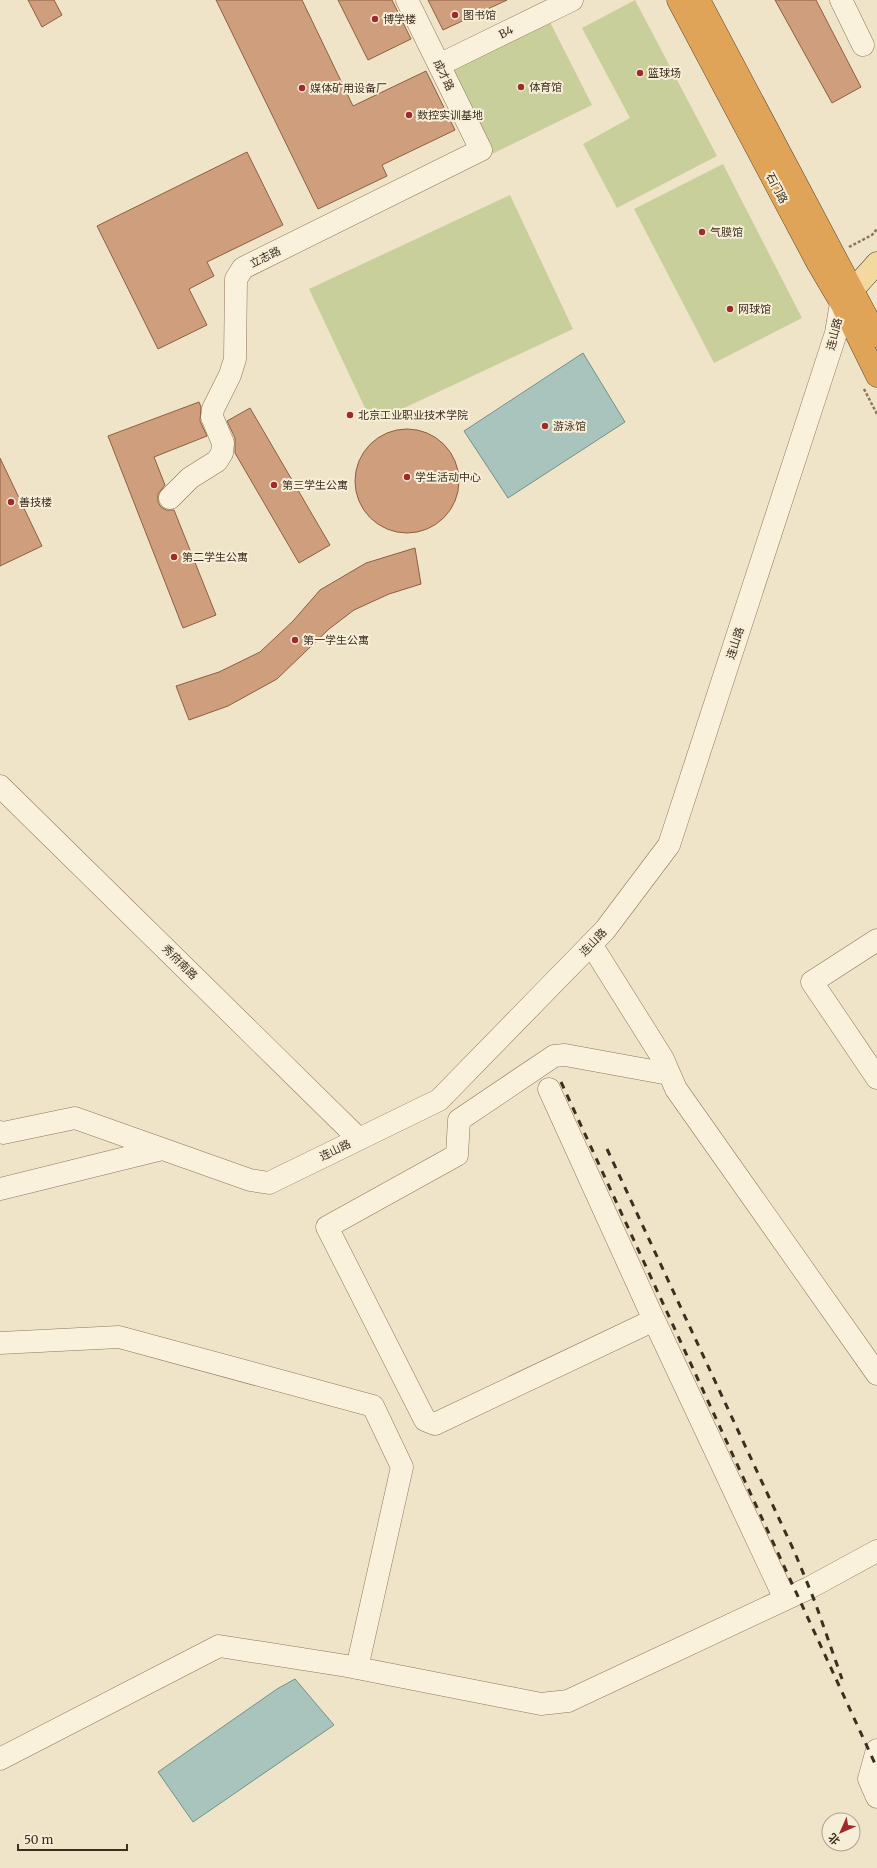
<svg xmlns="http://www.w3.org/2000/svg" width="877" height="1868" font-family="Merriweather,'Noto Sans SC',serif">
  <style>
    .green { fill: #c9cf9b }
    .water { fill: #a9c4bc; stroke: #6f938a }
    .building { fill: #cf9f7d; stroke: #8d5f41 }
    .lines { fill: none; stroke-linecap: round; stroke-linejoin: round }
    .minor-casing { stroke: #8d765c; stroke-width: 23 }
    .major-casing { stroke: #5b4430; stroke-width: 23 }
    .highway-casing { stroke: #5b4430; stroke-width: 23 }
    .path { stroke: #8d765c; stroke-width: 2.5; stroke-dasharray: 3 2; stroke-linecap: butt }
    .minor { stroke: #faf1dc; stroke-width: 22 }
    .major { stroke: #f3d9a0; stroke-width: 22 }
    .highway { stroke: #e0a458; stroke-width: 22 }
    .rail { stroke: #3d2e20; stroke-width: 3; stroke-dasharray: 7 7; stroke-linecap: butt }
    .poi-dot { fill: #9e2a2b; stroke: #f7eed8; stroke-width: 1.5 }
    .labels { text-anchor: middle; stroke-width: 4; stroke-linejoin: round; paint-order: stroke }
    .poi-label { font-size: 11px; fill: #3d2e20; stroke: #f7eed8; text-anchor: start }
    .street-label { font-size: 11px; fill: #3d2e20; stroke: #f7eed8 }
  </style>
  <rect width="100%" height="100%" fill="#f0e4c8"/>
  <!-- green -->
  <path class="green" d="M635,0L717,156L617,208L583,144L630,118L582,28Z
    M549,20L592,105L492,154L450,69Z
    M723,164L802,318L714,363L634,209Z
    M510,195L573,329L372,423L309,289Z"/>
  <!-- water -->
  <path class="water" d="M583,353L625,422L508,498L464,431Z
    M295,1679L334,1725L193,1822L158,1772L277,1689Z"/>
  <!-- building -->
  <path class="building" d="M28,0H54L62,15L42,27Z
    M216,0H302L353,106L426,71L455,130L382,165L387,176L318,209Z
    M338,0H392L411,39L368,60Z
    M428,0H507L443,30Z
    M775,0H816L861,87L832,103Z
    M247,152L283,225L207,262L214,276L189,289L207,325L158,349L97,226Z
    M199,402L201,407L200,421L207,436L154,457L165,485L158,494V502L161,507L166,510H174L216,615L183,628L108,436Z
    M250,408L330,545L299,563L235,453V438L227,421Z
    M355 481a52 52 0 1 1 104 0a52 52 0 1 1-104 0Z
    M0,458L42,546L0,566Z
    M415,548L421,584L389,594L354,610L329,629L277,679L228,706L189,720L176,686L219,672L260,652L293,621L320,590L366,563Z"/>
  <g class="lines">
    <defs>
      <path id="minor" d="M841,0L863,45
        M439,65L572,0
        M170,498L190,478L217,461L222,453L223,443L212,417L213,409L230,375L235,359L236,279L243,268L481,150L407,0
        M0,786L359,1139
        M877,940L812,982L877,1078
        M591,944L663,1059L676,1089L877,1374
        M549,1089L654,1320L435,1424L425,1420L327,1227L457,1155L459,1120L554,1056L565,1055L669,1074
        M0,1132L3,1133L75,1118L250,1180L269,1183L439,1100L605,930L669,845L836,333L841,303
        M0,1189L162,1149
        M654,1320L785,1599
        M0,1343L119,1337L373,1406L402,1467L357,1668
        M877,1750L869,1779L877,1797
        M0,1759L219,1646L347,1666L541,1704L568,1701L809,1588L877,1551"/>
      <path id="major" d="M841,303L877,263"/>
      <path id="highway" d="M678,0L818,264L841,303L877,376
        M699,0L877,336"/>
    </defs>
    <!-- minor casing -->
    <use href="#minor" class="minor-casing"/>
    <!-- major casing -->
    <use href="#major" class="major-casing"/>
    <!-- highway casing -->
    <use href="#highway" class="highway-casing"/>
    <!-- path -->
    <path class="path" d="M849,247L872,235L877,229
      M864,389L877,414"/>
    <!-- minor -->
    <use href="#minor" class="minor"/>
    <!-- major -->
    <use href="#major" class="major"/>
    <!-- highway -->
    <use href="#highway" class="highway"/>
    <!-- rail -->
    <path class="rail" d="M561,1082L877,1768
      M607,1149L795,1553L815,1602L842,1679"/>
  </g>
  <!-- markers -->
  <g class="poi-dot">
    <circle cx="455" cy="15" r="4"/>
    <circle cx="375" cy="19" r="4"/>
    <circle cx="640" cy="73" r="4"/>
    <circle cx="521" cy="87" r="4"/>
    <circle cx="302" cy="88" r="4"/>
    <circle cx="409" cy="115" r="4"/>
    <circle cx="702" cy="232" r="4"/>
    <circle cx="730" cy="309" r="4"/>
    <circle cx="350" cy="415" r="4"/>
    <circle cx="545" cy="426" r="4"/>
    <circle cx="407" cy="477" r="4"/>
    <circle cx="274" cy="485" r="4"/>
    <circle cx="11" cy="502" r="4"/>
    <circle cx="174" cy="557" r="4"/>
    <circle cx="295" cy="640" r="4"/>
  </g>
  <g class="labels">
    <!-- poi labels -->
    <g class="poi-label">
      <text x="463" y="19">图书馆</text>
      <text x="383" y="23">博学楼</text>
      <text x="648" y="77">篮球场</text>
      <text x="529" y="91">体育馆</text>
      <text x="310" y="92">媒体矿用设备厂</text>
      <text x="417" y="119">数控实训基地</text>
      <text x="710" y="236">气膜馆</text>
      <text x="738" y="313">网球馆</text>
      <text x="358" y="419">北京工业职业技术学院</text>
      <text x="553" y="430">游泳馆</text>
      <text x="415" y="481">学生活动中心</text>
      <text x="282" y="489">第三学生公寓</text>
      <text x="19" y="506">善技楼</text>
      <text x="182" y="561">第二学生公寓</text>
      <text x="303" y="644">第一学生公寓</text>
    </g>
    <!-- street labels -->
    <g class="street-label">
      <text transform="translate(506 32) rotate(-26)" y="4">B4</text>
      <text transform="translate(444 75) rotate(64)" y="4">成才路</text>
      <text transform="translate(777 188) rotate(62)" y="4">石门路</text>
      <text transform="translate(265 257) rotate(-26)" y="4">立志路</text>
      <text transform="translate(834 334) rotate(-76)" y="4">连山路</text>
      <text transform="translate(735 643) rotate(-72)" y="4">连山路</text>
      <text transform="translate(593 942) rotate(-46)" y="4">连山路</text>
      <text transform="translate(180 962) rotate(45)" y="4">秀府南路</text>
      <text transform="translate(335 1150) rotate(-26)" y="4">连山路</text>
    </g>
  </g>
  <!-- north arrow -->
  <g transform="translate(841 1832) rotate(225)"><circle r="19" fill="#f7eed8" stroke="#ada18e"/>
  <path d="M0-3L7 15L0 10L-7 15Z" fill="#9e2a2b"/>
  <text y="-6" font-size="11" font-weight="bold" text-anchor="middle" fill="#3d2e20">北</text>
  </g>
  <!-- scale -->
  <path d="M18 1844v6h109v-6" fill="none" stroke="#3d2e20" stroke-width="2"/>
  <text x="24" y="1844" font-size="12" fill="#3d2e20" stroke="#f7eed8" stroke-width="3" paint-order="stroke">50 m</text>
</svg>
